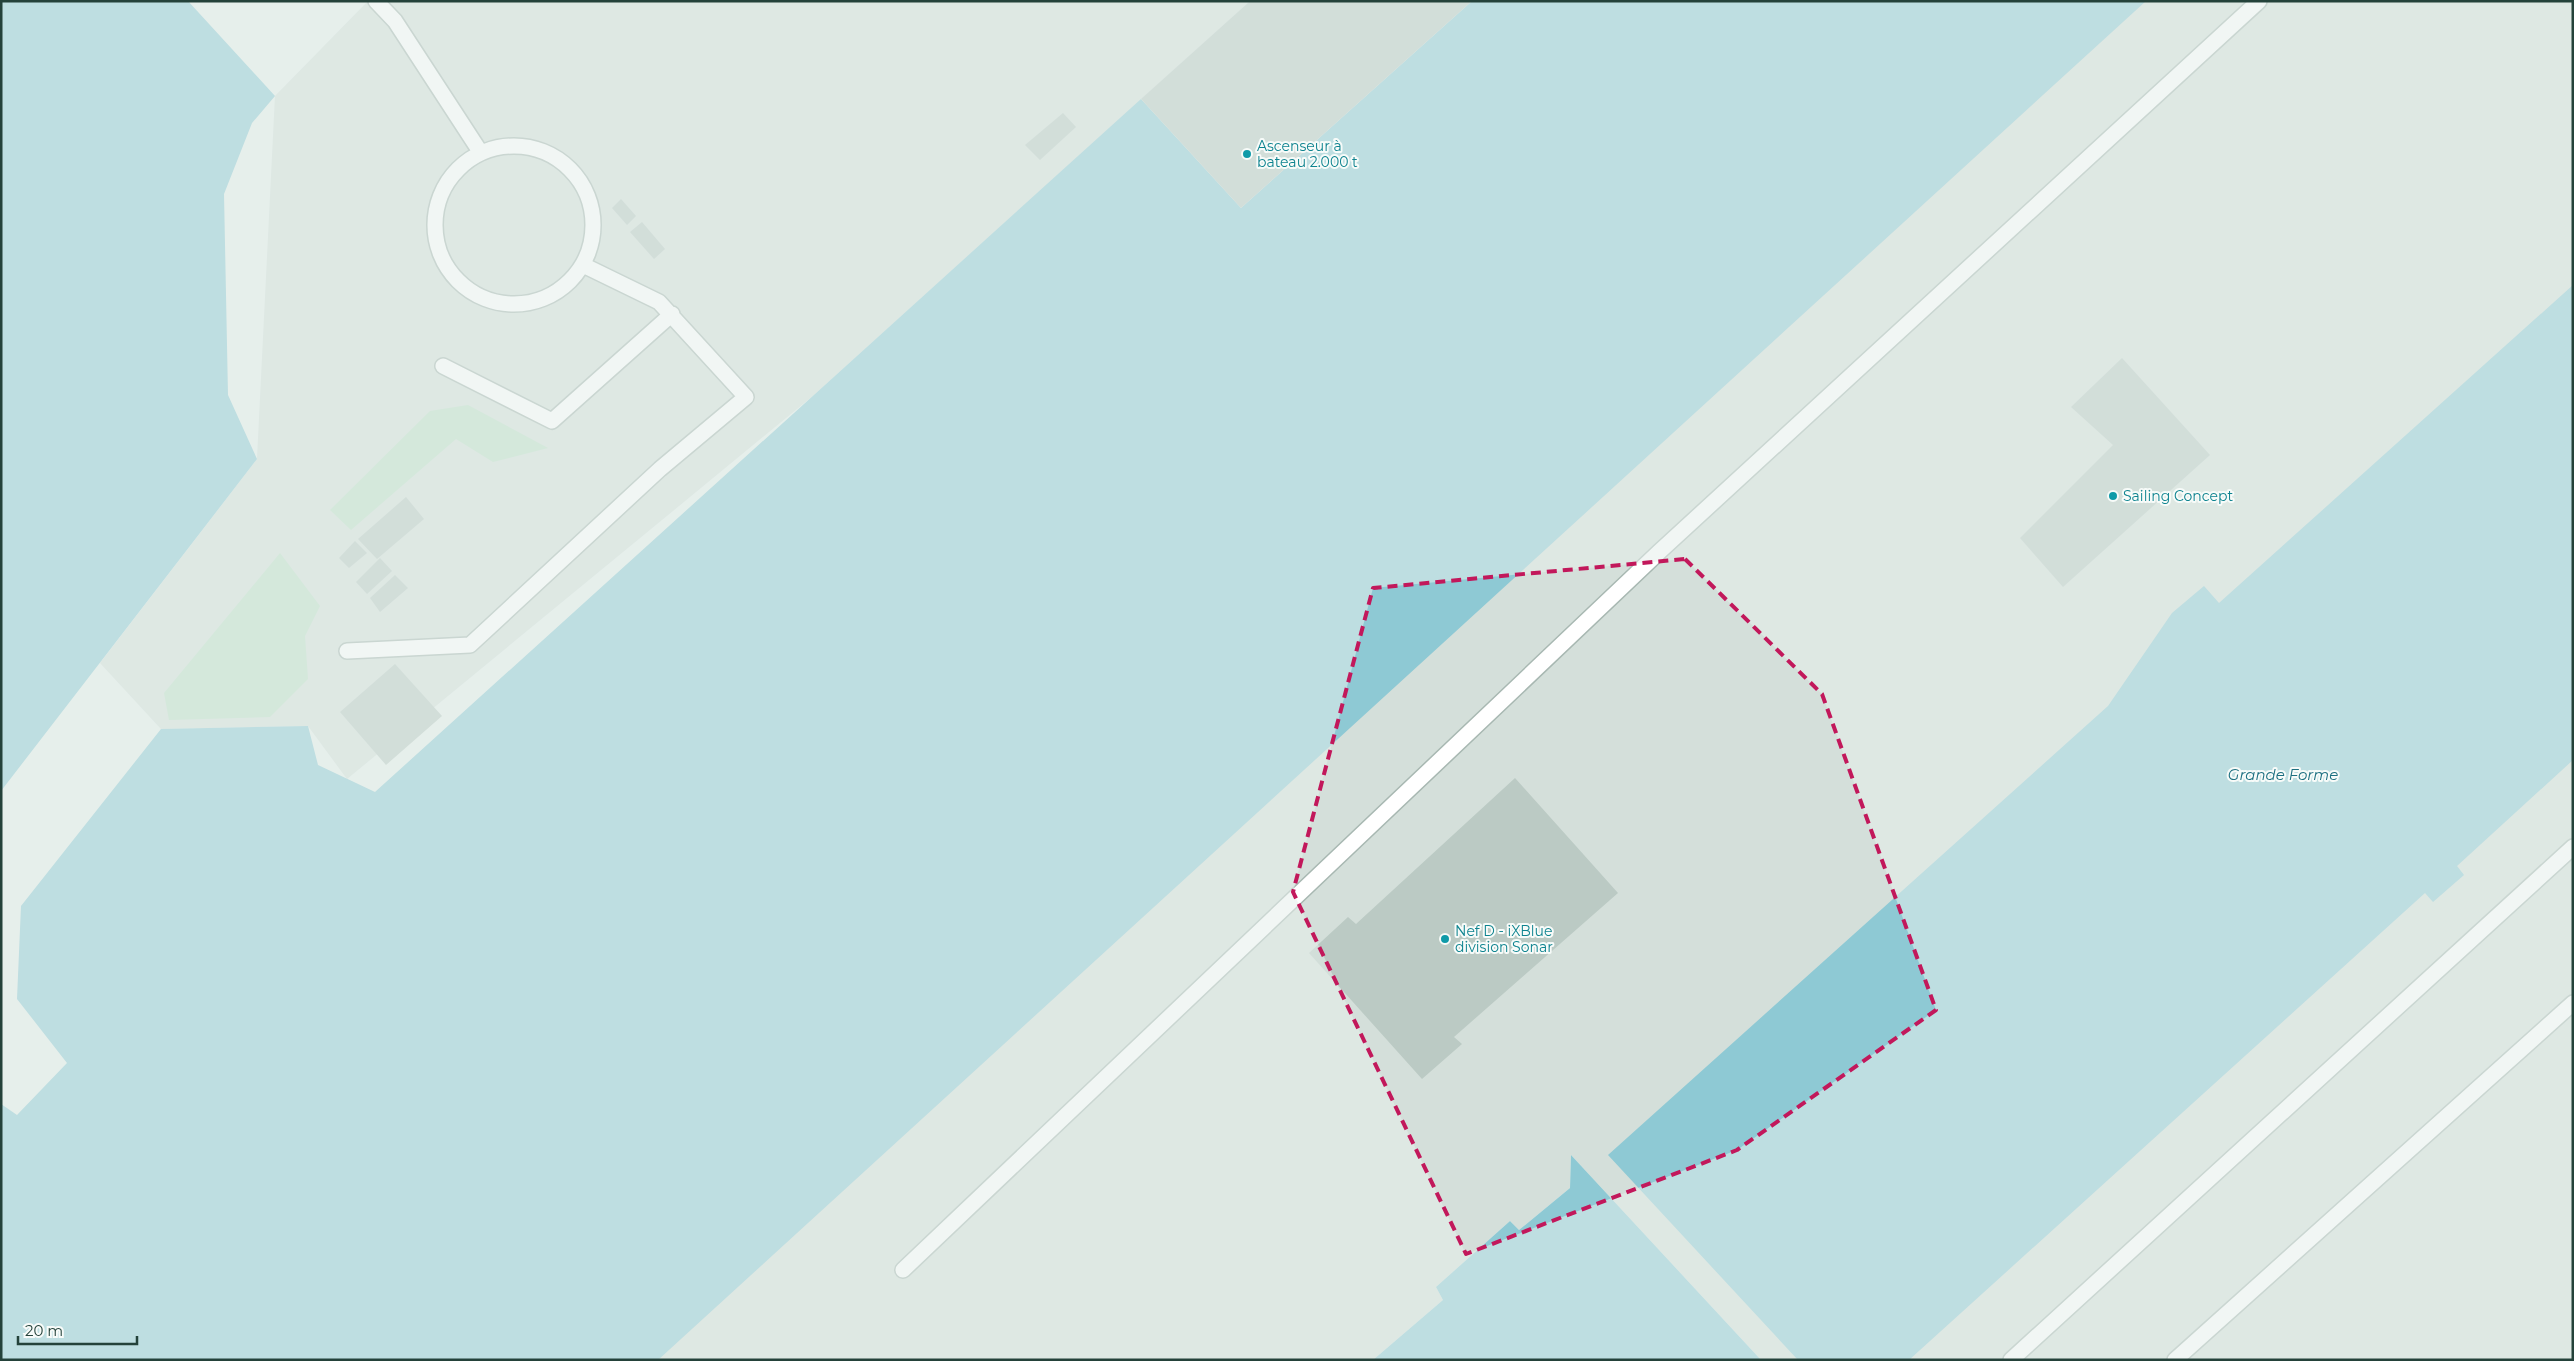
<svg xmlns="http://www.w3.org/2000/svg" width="2574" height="1361" font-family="Montserrat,sans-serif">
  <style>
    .built { fill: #d4dfda }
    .green { fill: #bfe0c8 }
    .water { fill: #8ec9d4 }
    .building { fill: #bbcac4 }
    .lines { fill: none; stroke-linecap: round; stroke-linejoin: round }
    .service-casing { stroke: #a8b8b2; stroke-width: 18 }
    .service { stroke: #fff; stroke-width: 15 }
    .marked { fill: none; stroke: #c2185b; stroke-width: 4; stroke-dasharray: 10 6; stroke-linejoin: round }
    .culture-dot { fill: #0f9aa8; stroke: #f7fbf9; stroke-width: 2 }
    .labels { text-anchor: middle; stroke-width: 4; stroke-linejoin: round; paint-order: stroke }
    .culture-label { font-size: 14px; fill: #0d838f; stroke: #f7fbf9; text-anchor: start }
    .water-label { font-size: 15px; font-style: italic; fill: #1c6f80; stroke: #f7fbf9 }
  </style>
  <rect width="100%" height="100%" fill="#e6efeb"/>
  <!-- built -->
  <path class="built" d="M368,1H1250L814,395L347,779L308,726L161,729L100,663L257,459L275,96Z
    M2074,1H2573V1360H1761L1571,1155L1570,1188L1519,1230L1510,1221L1436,1287L1443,1300L1373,1360H657Z"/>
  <!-- green -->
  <path class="green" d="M468,405L548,448L493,462L456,439L351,530L330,510L430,411Z
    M280,553L320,606L305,636L308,679L270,717L169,720L164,693Z"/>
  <!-- water -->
  <path class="water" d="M1,1H188L275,96L252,123L224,194L228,395L257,459L1,791Z
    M1472,1H2146L658,1360H1V1104L17,1115L67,1063L17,999L21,906L161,729L308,726L318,765L375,792L1141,99L1241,208Z
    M2573,285V760L2457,866L2464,875L2433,902L2425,893L1909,1360H1798L1608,1155L2108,706L2172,613L2204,586L2219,603Z
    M1571,1155L1761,1360H1373L1443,1300L1436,1287L1510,1221L1519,1230L1570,1188Z"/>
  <!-- building -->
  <path class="building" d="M1250,1H1472L1241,208L1141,99Z
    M1063,113L1076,127L1040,160L1025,145Z
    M621,199L636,216L627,225L612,208Z
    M642,222L665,249L654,259L630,232Z
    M2122,358L2210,455L2063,587L2020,538L2113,445L2071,407Z
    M406,497L424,519L377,559L358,539Z
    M355,541L367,553L349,568L339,558Z
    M380,558L392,571L367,594L356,582Z
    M395,575L408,588L380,612L370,598Z
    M395,664L442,716L386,765L340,712Z
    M1515,778L1618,893L1454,1037L1462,1044L1422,1079L1309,953L1348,917L1356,924Z"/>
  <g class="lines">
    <defs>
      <path id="service" d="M376,1L395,21L481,153
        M435 225a79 79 0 1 1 158 0a79 79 0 1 1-158 0Z
        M443,366L552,421L672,314
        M347,651L470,645L660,469L746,397L659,302L583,265
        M903,1270L1659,552L2259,1
        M2011,1360L2573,847
        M2175,1360L2573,1003"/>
    </defs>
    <!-- service casing -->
    <use href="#service" class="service-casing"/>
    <!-- service -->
    <use href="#service" class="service"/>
  </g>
  <!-- marked area -->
  <path d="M0 0H2574V1361H0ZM1685,559L1822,694L1936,1010L1737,1150L1466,1254L1293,892L1373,588Z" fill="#e6efeb" fill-opacity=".55" fill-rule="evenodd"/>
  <path class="marked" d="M1685,559L1822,694L1936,1010L1737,1150L1466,1254L1293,892L1373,588Z"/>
  <!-- markers -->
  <g class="culture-dot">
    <circle cx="1247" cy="154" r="5"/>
    <circle cx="2113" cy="496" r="5"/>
    <circle cx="1445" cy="939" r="5"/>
  </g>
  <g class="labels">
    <!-- culture labels -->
    <g class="culture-label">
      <text x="1257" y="151">Ascenseur à<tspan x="1257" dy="16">bateau 2.000 t</tspan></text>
      <text x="2123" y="501">Sailing Concept</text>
      <text x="1455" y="936">Nef D - iXBlue<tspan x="1455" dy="16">division Sonar</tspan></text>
    </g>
    <!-- water labels -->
    <g class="water-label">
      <text x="2283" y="780">Grande Forme</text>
    </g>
  </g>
  <!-- border -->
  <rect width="2574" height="1361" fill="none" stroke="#24423a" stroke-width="5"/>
  <!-- scale -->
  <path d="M18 1336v8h119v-8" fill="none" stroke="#24423a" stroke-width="2.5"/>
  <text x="25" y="1336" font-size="15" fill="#24423a" stroke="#f7fbf9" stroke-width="4" paint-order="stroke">20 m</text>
</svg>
